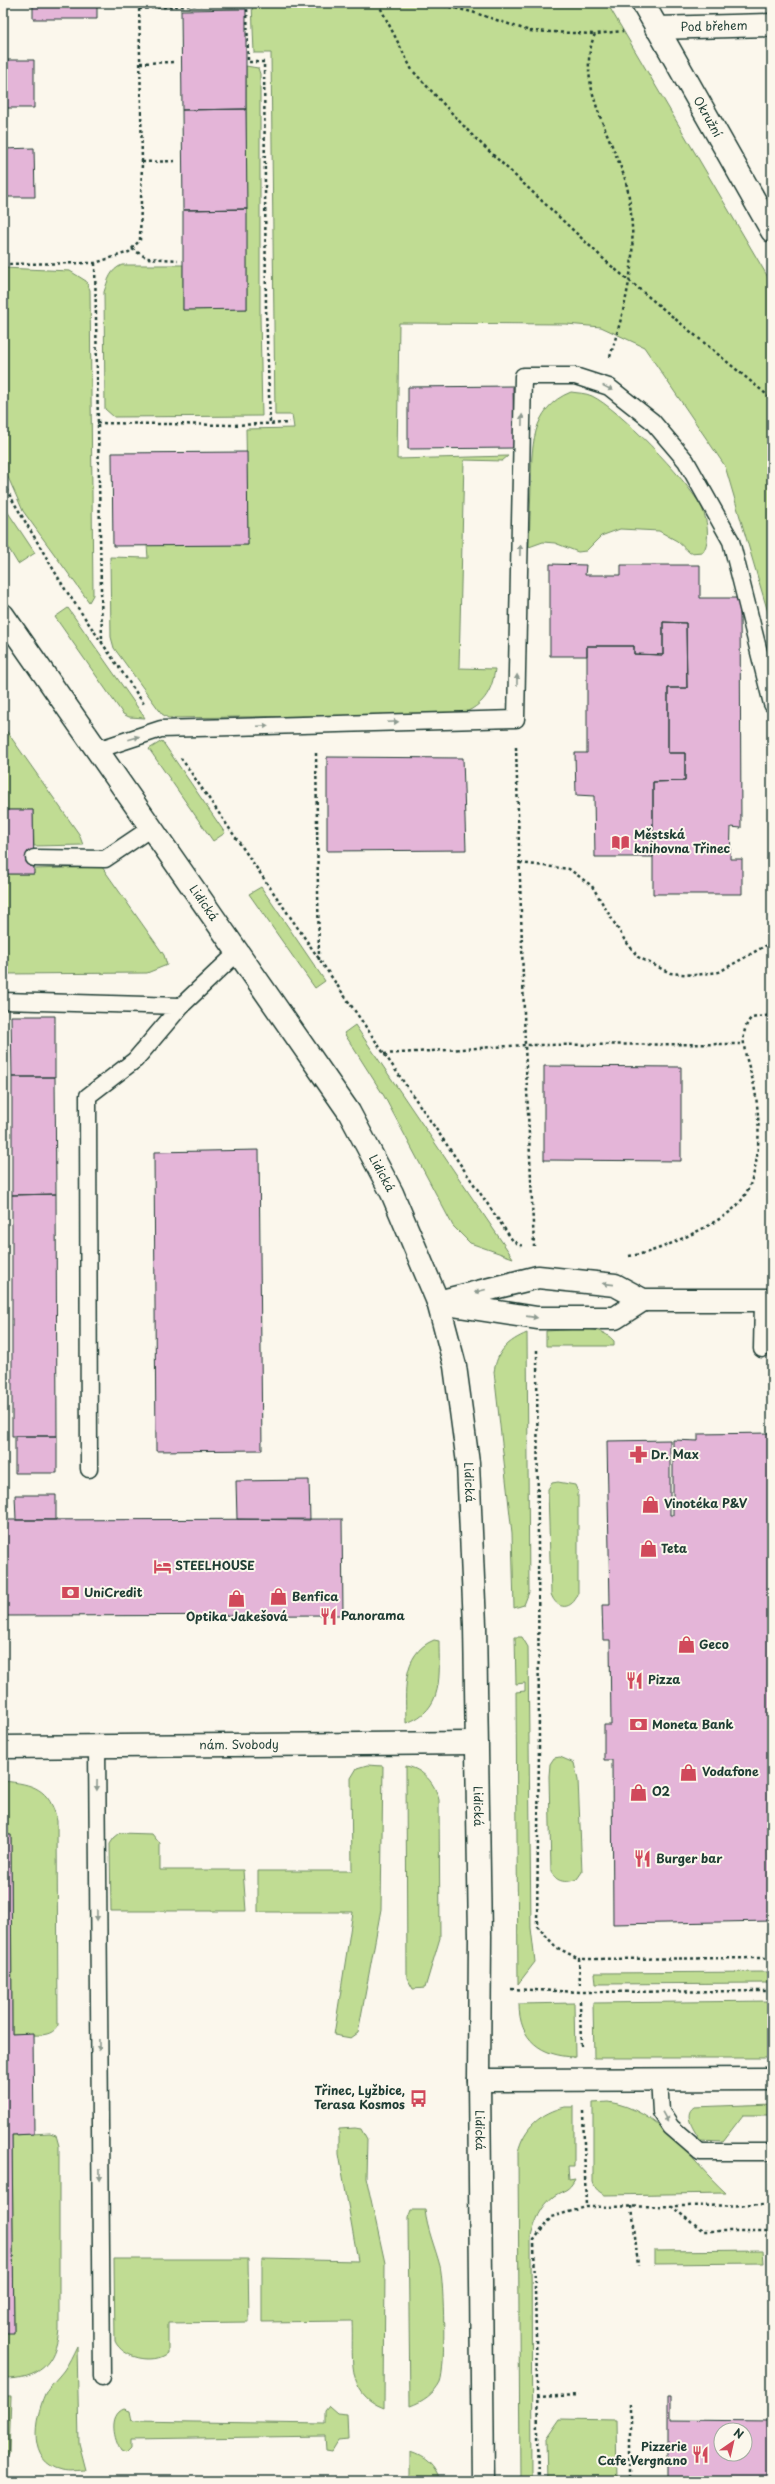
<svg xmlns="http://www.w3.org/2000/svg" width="775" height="2484" font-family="'Playpen Sans',sans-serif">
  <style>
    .green { fill: #c0dc93; stroke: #708c64 }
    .building { fill: #e4b5d8; stroke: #1f3d34; fill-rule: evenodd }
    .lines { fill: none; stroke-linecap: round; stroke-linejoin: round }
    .lane-casing { stroke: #1f3d34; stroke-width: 19 }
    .street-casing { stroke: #1f3d34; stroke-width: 25 }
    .secondary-casing { stroke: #1f3d34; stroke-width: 25 }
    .path { stroke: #1f3d34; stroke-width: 2.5; stroke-dasharray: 3 3; stroke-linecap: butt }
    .lane { stroke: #fbf7ec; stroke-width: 16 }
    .street { stroke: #fbf7ec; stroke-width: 22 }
    .secondary { stroke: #fbf7ec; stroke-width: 22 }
    .oneway { fill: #8d9a90 }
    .labels { text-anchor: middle; stroke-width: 4; stroke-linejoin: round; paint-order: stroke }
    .street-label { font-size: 12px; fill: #1f3d34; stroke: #fbf7ec }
    .poi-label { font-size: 12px; font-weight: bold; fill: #1f3d34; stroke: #fbf7ec; text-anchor: start }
  </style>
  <rect width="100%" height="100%" fill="#fbf7ec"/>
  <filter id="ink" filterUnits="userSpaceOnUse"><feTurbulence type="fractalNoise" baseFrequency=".025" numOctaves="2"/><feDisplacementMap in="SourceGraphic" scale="8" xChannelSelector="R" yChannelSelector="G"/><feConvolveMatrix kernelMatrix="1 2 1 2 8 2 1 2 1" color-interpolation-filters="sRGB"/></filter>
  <g filter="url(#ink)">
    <!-- green -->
    <path class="green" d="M252,3H607L772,284V626L725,466L644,347L601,327L566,324L399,323L397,459L508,456L502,461L464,460L459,668L495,669C492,692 483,706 461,714L168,718L162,714L114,648L111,637L110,557L148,558L147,545H248L246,429L294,428L292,415H275L271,53H254Z
      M246,66L258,68L260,74V316L262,416L114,417L105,409L104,292C108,280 110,270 122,265H183V310L247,309Z
      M3,268L70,271L86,281L90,290L93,595L89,602L23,511L3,466Z
      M571,392C577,393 586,393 592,396C619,409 686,479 701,506C707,518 711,540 703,552L690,553L677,541L659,531L620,529L601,536L586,551L578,552L555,543L543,542L529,547C530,527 530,506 531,486C532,449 530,408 571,392Z
      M3,505L35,553L18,564L3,539Z
      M68,608L145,718L129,717L123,714L55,617Z
      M3,726L79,834L83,845L34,846L33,810H3Z
      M162,741L225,833L213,841L149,749Z
      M102,867L164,955L167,965L147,973L3,974V874H33L34,869Z
      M261,887L325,981L315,988L249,894Z
      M355,1025L513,1258L470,1243L453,1226L384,1096L344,1033Z
      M580,1329C593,1329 604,1330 614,1341V1346H546V1331Z
      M527,1333L529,1592L524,1605L514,1608L512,1533L494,1372C497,1351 508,1341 527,1333Z
      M558,1482L575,1485L578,1492V1594C572,1610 557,1611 551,1594L548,1489L552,1483Z
      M515,1637H522L528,1647L531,1928L535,1962L518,1984L516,1692L525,1691V1683L516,1684Z
      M434,1640L439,1641C439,1674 445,1710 406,1723C406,1694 400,1654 434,1640Z
      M560,1757L574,1763L578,1780L582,1872L577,1879C567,1883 557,1883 551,1872L549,1776L550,1764L554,1758Z
      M367,1765L383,1766L381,1909L358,2033L351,2038L334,2035L353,1912H258V1871H352L351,1778L357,1768Z
      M406,1766C423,1769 435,1783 439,1800L440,1938L425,1988L413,1989L407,1978Z
      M3,1781C33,1784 50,1788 57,1821L58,2025C51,2041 26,2033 12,2034L11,1835H3Z
      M120,1833L152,1834L160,1844V1870H243L246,1911H111L110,1844L114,1838Z
      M772,1972V1983L596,1984L595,1973Z
      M772,2001V2058H594L593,2003Z
      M574,2003L575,2057C541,2056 519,2040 519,2004Z
      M608,2102C659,2109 690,2160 726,2193L605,2195C599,2192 595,2189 593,2182V2103Z
      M772,2104V2115H743L723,2141L700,2140C695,2131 682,2115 694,2107Z
      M565,2107H574V2167H568L569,2180L575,2179C568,2192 565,2189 554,2196C541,2206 535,2221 531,2237L532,2481H520L518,2152C524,2127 541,2113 565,2107Z
      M355,2128L361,2129L367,2140L366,2177L385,2263L384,2408C344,2393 354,2355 352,2321L262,2322V2259L358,2261L339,2154V2129Z
      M50,2133L56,2135L59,2146V2330C55,2365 39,2379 3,2379V2333L14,2332L12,2135Z
      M411,2210H425C427,2229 435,2247 440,2266C444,2283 446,2367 440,2382C434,2394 422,2402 410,2406L408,2218Z
      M763,2250L764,2263L654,2264V2251Z
      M114,2259H248L249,2322L168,2323V2353C154,2365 122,2358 115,2341Z
      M77,2346L79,2443L86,2470C79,2470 69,2472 62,2470C27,2462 34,2420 45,2395C49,2386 58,2378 64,2370C69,2363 73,2354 77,2346Z
      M3,2396H11L9,2453L3,2462Z
      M329,2406L337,2413L347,2414L348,2440L338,2441L332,2451L326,2450L325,2436L131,2439V2448L126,2453L121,2451C114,2440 108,2415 124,2409L130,2411L132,2421L325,2424V2411Z
      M560,2419L616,2420L617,2481H547L546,2439Z
      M410,2452C426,2457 435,2466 440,2481H410Z"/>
    <!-- building -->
    <path class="building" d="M33,3H97V19H33Z
      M246,9V109L182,110L181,10Z
      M3,60H34V108H3Z
      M246,109L247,209L183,210L182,110Z
      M34,148L35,197H3V149Z
      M247,209V309L183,310V210Z
      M513,386L514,448L408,449V387Z
      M247,452L248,545L113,546L112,453Z
      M550,564L586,565L585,575H621V565H700V598H740L741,828L731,827L730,859H742V894H653V782L685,781V753H668V688H687L686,623L663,622V655L634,654V646H587V656H550Z
      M663,622L686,623L687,688H668V753H685V781L653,782V857H595L594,796L576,795L575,753H587V646H634V654L663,655Z
      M327,757L463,758L466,850L327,851Z
      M3,810H33L34,874H3Z
      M11,1016H55V1077H12Z
      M544,1066L681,1067V1161L544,1160Z
      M12,1077H55L56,1194L12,1195Z
      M259,1150L262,1450L156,1451L154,1152Z
      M56,1194L57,1436H12V1195Z
      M772,1433V1921L613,1924L612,1760H604V1725H611L610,1640H603L602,1605H610L607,1441L670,1440V1515H673V1440L698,1441V1434Z
      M15,1436H57V1473H15Z
      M309,1480L310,1520L237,1519L236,1481Z
      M15,1495H56V1520H16Z
      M342,1519L343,1615L3,1616V1520Z
      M3,1835H11L12,2034L33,2033L34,2134L12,2135L14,2333H3Z
      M668,2398H671V2420L772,2421V2481H668ZM721,2430H745V2454H721Z"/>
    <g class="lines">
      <defs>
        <path id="lane" d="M97,750L161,729L516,719L523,376H575L609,387L652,421L686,461L731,541L772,704
          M34,858L105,859L151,828
          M3,1001L181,1006L239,951
          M762,1349L763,1301
          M89,1469L88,1096L135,1060L181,1006
          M97,1746L102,2377
          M659,2079L661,2112L671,2127L700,2152H772"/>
        <g id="street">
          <path id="s1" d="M643,3L772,231"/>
          <path id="s2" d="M656,28L772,25"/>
          <path d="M438,1302L538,1277L615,1285L643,1300H772"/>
          <path d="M446,1304L537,1318H615L643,1300"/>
          <path id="s3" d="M3,1747L475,1743"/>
          <path d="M479,2080L772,2079"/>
        </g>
        <g id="secondary">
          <path id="s4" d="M3,615L349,1112L392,1193L438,1302L455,1366L468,1463L475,1625L480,1936L479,2080L483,2481"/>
        </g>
      </defs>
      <!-- lane casing -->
      <use href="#lane" class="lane-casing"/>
      <!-- street casing -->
      <use href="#street" class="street-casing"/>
      <!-- secondary casing -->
      <use href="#secondary" class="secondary-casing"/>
      <!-- path -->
      <path class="path" d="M247,3L248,62H264L266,308L270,423
        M378,3L412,70L473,136L609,264L772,399
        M432,3L472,12L530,31L595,34
        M139,9L217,3
        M140,63L176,62
        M142,162L177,161
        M132,249L147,258L178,260
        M95,263L102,642
        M3,264L95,263L129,252L140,240L142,162L139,3
        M610,357C623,314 635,272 632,227C631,211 629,190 624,176C609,132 575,80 595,34L623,31
        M97,423L232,425L290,423
        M3,484L65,589L144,704
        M516,747L525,1045L534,1246
        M316,753L319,960
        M181,758L513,1241L524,1247
        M520,863L569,869L592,886L624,939L638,957L670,973L695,975L719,972L772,942
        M384,1054L525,1045L743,1044
        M629,1256C654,1253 677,1241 700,1230C714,1222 729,1215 740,1202C763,1175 761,1115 753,1081C748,1061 736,1036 751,1018L772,1015
        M537,1350L539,1746L537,1926L556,1947L579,1959
        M580,1985L579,1959L772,1958
        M511,1989L580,1992L772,1991
        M580,2001L581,2049
        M583,2111L586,2207
        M632,2206L638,2266
        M671,2206L702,2231H772
        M537,2397L579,2395
        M630,2403V2481
        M539,2481L534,2240L551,2217L586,2207L772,2205"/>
      <!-- lane -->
      <use href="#lane" class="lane"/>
      <!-- street -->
      <use href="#street" class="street"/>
      <!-- secondary -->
      <use href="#secondary" class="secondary"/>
    </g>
    <!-- one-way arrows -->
    <defs><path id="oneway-solid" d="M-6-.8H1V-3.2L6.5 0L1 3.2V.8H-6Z"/></defs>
    <g class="oneway">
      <use href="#oneway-solid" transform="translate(608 388) rotate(26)"/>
      <use href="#oneway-solid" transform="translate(522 420) rotate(-89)"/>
      <use href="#oneway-solid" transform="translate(520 550) rotate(-89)"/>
      <use href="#oneway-solid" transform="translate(517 680) rotate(-89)"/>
      <use href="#oneway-solid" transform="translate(393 722) rotate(-2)"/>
      <use href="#oneway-solid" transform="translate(263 726) rotate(-2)"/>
      <use href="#oneway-solid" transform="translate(134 738) rotate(-18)"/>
      <use href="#oneway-solid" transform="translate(608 1284) rotate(-174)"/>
      <use href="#oneway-solid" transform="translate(480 1291) rotate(166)"/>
      <use href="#oneway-solid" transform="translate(532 1317) rotate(8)"/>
      <use href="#oneway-solid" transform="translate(97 1785) rotate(91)"/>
      <use href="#oneway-solid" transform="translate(97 1915) rotate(89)"/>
      <use href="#oneway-solid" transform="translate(99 2045) rotate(89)"/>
      <use href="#oneway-solid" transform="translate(665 2117) rotate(61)"/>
      <use href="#oneway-solid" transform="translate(100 2175) rotate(89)"/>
    </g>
  </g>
  <!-- icons -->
  <defs>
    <symbol id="library-bare" viewBox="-9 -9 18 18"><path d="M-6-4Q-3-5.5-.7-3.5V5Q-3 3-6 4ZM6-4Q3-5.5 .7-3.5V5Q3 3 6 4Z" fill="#d1495b" stroke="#fbf7ec" stroke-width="2.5" paint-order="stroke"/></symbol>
    <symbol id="pharmacy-bare" viewBox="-9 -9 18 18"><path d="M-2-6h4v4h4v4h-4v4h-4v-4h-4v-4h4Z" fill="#d1495b" stroke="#fbf7ec" stroke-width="2.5" paint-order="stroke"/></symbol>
    <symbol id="shop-bare" viewBox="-9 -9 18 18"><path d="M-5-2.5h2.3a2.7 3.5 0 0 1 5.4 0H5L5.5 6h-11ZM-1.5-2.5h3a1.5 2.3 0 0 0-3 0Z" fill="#d1495b" stroke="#fbf7ec" stroke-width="2.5" paint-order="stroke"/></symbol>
    <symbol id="hotel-bare" viewBox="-9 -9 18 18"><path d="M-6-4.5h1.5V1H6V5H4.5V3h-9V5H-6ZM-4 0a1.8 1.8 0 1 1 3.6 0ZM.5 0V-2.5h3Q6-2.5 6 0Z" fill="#d1495b" stroke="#fbf7ec" stroke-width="2.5" paint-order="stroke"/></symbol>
    <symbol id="bank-bare" viewBox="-9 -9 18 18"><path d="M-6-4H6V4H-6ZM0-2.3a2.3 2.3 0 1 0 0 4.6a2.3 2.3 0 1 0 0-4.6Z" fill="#d1495b" stroke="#fbf7ec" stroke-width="2.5" paint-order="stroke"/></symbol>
    <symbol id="restaurant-bare" viewBox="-9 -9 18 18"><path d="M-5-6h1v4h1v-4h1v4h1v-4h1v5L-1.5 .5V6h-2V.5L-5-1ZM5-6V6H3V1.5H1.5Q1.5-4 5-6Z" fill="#d1495b" stroke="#fbf7ec" stroke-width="2.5" paint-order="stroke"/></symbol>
    <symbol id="bus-bare" viewBox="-9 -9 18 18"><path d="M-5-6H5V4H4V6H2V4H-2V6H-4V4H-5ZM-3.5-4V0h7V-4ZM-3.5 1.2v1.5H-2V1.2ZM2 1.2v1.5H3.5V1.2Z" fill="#d1495b" stroke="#fbf7ec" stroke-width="2.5" paint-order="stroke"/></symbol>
  </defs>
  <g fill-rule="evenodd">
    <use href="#library-bare" x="608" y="830" width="25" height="25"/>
    <use href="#pharmacy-bare" x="626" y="1442" width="25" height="25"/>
    <use href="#shop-bare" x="638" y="1492" width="25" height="25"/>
    <use href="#shop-bare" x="636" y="1536" width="25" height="25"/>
    <use href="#hotel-bare" x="150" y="1554" width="25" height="25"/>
    <use href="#bank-bare" x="58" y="1580" width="25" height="25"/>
    <use href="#shop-bare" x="266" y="1584" width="25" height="25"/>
    <use href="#shop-bare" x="224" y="1586" width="25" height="25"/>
    <use href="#restaurant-bare" x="316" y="1604" width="25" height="25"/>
    <use href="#shop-bare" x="674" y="1632" width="25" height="25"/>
    <use href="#restaurant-bare" x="622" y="1668" width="25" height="25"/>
    <use href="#bank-bare" x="626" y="1712" width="25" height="25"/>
    <use href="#shop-bare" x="676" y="1760" width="25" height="25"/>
    <use href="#shop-bare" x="626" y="1780" width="25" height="25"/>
    <use href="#restaurant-bare" x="630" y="1846" width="25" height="25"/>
    <use href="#bus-bare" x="406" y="2086" width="25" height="25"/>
    <use href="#restaurant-bare" x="688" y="2442" width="25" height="25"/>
  </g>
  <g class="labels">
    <!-- street labels -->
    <g class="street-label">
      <text dy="4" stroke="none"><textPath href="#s2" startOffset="58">Pod břehem</textPath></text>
      <text dy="4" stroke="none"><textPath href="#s1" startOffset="131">Okružní</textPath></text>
      <text dy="4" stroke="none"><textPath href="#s4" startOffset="351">Lidická</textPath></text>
      <text dy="4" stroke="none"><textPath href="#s4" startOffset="675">Lidická</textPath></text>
      <text dy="4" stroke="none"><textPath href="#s4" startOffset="999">Lidická</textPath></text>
      <text dy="4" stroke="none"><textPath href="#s3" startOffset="236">nám. Svobody</textPath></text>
      <text dy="4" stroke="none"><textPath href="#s4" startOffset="1323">Lidická</textPath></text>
      <text dy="4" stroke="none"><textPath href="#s4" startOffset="1647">Lidická</textPath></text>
    </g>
    <!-- poi labels -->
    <g class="poi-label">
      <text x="634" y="839">Městská<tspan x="634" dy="14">knihovna Třinec</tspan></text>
      <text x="651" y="1459">Dr. Max</text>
      <text x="664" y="1508">Vinotéka P&amp;V</text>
      <text x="661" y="1553">Teta</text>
      <text x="175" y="1570">STEELHOUSE</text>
      <text x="84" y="1597">UniCredit</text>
      <text x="292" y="1601">Benfica</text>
      <text x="341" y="1620">Panorama</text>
      <text x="237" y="1621" text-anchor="middle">Optika Jakešová</text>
      <text x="699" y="1649">Geco</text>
      <text x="648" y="1684">Pizza</text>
      <text x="652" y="1729">Moneta Bank</text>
      <text x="702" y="1776">Vodafone</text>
      <text x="652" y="1796">O2</text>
      <text x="656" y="1863">Burger bar</text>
      <text x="405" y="2095" text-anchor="end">Třinec, Lyžbice,<tspan x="405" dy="14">Terasa Kosmos</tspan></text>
      <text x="687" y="2451" text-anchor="end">Pizzerie<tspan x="687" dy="14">Cafe Vergnano</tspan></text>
    </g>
  </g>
  <!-- margin -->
  <rect width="775" height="2484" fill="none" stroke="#fbf7ec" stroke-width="16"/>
  <rect x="8" y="8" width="759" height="2468" fill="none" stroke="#1f3d34" stroke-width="1.5" filter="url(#ink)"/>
  <!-- north arrow -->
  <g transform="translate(733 2442) rotate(34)"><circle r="19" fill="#fbf7ec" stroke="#a3ada2"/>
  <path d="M0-3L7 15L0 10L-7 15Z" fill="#d1495b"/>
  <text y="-6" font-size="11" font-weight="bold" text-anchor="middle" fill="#1f3d34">N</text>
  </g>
</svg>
